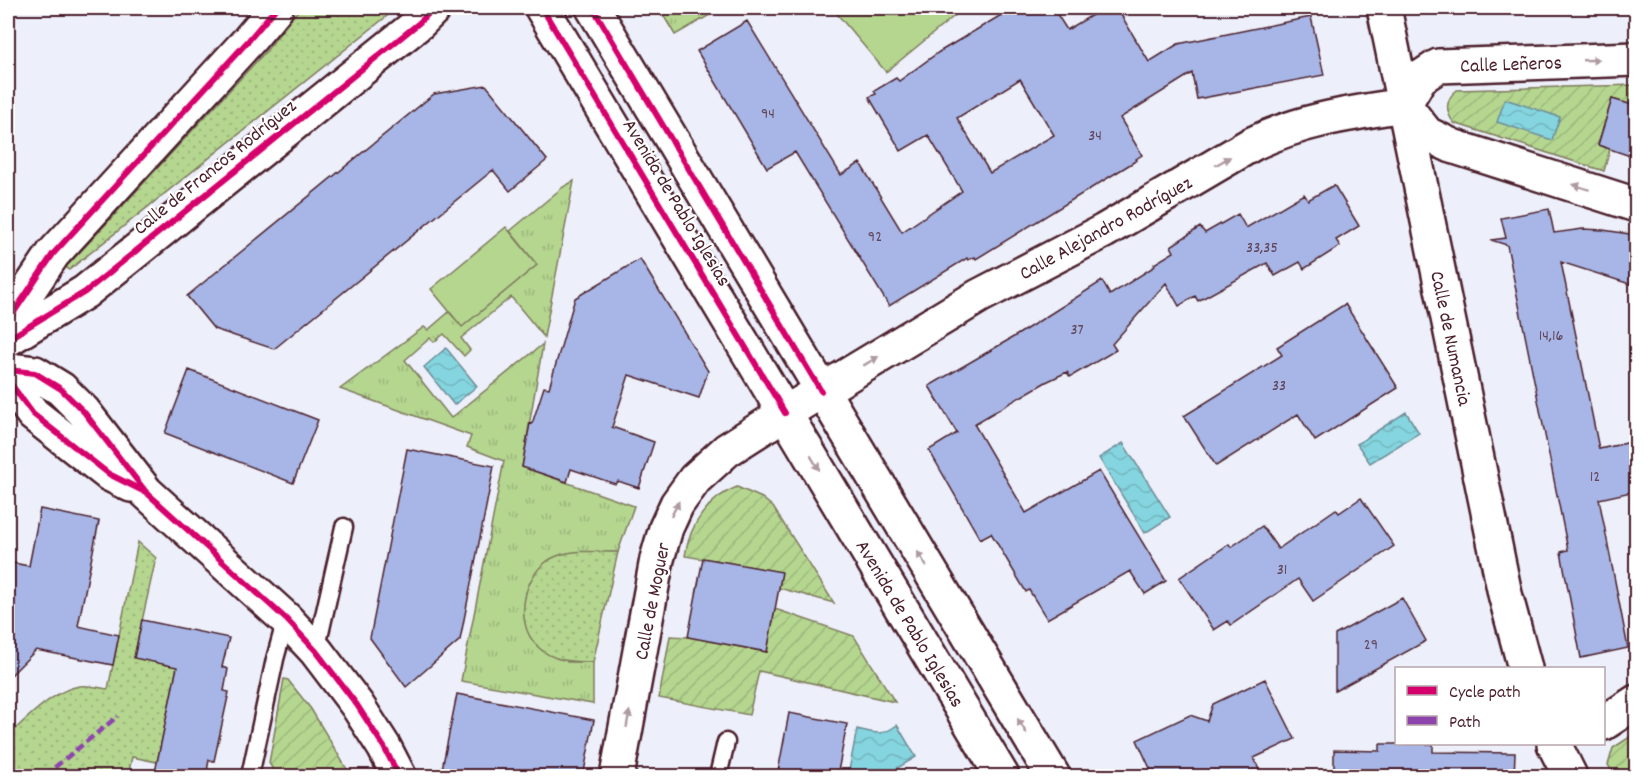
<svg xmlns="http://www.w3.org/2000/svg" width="1644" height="784" font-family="Dekko,sans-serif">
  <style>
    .grass { fill: url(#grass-tufts); stroke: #7f7a5d; stroke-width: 1.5 }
    .park { fill: url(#park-dots); stroke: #7f7a5d; stroke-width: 1.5 }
    .garden { fill: url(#garden-furrows); stroke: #7f7a5d; stroke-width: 1.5 }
    .pitch { fill: #b4d68f; stroke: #7f7a5d; stroke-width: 1.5 }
    .water { fill: url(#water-waves); stroke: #6d8c97; stroke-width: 1.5 }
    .building { fill: #a7b6e6; stroke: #4a1f2b; stroke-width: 1.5; fill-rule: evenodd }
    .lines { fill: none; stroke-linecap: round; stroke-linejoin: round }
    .lane-casing { stroke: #4a1f2b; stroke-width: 21 }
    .street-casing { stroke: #4a1f2b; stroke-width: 38 }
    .secondary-casing { stroke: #4a1f2b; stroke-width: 38 }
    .lane { stroke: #fff; stroke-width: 16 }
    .street { stroke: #fff; stroke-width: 33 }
    .secondary { stroke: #fff; stroke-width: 33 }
    .quiet { stroke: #8e44ad; stroke-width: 4.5; stroke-dasharray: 9 4.5; stroke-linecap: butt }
    .cycleway-casing { stroke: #fff; stroke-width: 10 }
    .cycleway { stroke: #d6006c; stroke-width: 6 }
    .oneway { fill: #ae9aa0 }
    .labels { text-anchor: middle; stroke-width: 4.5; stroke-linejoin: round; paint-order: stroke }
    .number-label { font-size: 16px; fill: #61455a }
    .street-label { font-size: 20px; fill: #4a1f2b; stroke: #fff }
  </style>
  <defs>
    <pattern id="grass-tufts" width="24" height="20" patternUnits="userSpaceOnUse" patternTransform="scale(1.5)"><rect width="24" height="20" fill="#b4d68f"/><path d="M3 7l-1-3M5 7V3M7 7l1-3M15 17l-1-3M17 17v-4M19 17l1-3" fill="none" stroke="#9cb77c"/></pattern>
    <pattern id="park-dots" width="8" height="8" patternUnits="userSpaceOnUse" patternTransform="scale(1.5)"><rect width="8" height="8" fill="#b4d68f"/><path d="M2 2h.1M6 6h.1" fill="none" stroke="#9cb77c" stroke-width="1.8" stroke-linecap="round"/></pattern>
    <pattern id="garden-furrows" width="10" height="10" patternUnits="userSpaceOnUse" patternTransform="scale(1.5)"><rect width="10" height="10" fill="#b4d68f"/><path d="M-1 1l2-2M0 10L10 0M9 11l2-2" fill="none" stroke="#9cb77c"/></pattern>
    <pattern id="water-waves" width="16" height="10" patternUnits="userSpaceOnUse" patternTransform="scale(1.5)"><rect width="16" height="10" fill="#84d5df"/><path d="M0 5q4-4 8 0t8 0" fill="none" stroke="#74b6c0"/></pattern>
  </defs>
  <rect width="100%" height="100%" fill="#edf0fa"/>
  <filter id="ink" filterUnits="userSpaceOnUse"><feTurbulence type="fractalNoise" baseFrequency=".0167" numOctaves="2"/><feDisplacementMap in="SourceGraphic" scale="12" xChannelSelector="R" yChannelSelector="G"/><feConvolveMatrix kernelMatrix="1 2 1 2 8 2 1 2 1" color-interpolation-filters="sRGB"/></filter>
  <g filter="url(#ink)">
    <!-- grass -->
    <path class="grass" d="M659,8H722L675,35Z
      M574,181L544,337L511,297L461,338L470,350L464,356L444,334L434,342L430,338L405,360L451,418L543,344L522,467L634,506L618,552C573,553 549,545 527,591L567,662H593V704L461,681L504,461L467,447L471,436L340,389L424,327L428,330L449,312L462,326L537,265L510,231L563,187Z"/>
    <!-- park -->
    <path class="park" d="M300,8H397L69,270L66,267L266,51Z
      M138,542L156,558L134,657L177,667L157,762L132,757L128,776H8V736C26,719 55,689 80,686C90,685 99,688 108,689Z
      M618,552L593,662C574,662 552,662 537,646C512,621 524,568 557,556C575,549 599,552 618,552Z"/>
    <!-- garden -->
    <path class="garden" d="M1636,85V106L1612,99L1598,145L1610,149L1604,171L1454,123C1445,112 1445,99 1457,90Z
      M737,487L762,498L773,507L834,603L779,588L781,572L685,556C689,526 708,498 737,487Z
      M775,609L854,636L895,702L759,671L749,715L659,698L670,636L688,637L767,652Z
      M284,679L288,680L311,709L351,776H277L269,763Z
      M1636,733V776H1615L1608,765L1613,748Z"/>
    <!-- pitch -->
    <path class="pitch" d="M832,8H964L886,72Z
      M506,227L537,265L462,327L431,289Z"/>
    <!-- water -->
    <path class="water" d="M1505,99L1560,117L1552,140L1497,122Z
      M446,348L477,386L454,405L424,367Z
      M1406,412L1419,433L1370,463L1357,444Z
      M1123,443L1170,517L1145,533L1099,458Z
      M897,725L916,757L884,776H848L857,729C876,733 881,737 897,725Z"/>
    <!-- building -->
    <path class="building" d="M1013,8H1053L1067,30L1104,8H1117L1149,62L1178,44L1311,17L1324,75L1197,99L1192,73L1120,118L1142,155L1136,159L1137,160L976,259L975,257L968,260L967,258L889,306L795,152L767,168L697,51L747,21L841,175L860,163L902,232L962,191L928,135L901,151L869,97L876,94L874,91L896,78L899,81L939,52ZM1020,79L1054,135L990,173L957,118Z
      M486,85L547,160L510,191L493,170L274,349L214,329L187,296L434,94Z
      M1612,99L1636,106V158L1598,145Z
      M1334,185L1359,226L1336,240L1340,246L1304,269L1300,262L1275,276L1267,263L1198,301L1195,296L1179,306L1166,283L1112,344L1116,350L1070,377L1067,372L1046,382L974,424L1026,513L1099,471L1166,581L1145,594L1130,571L1047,619L1029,590L1026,592L991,533L980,539L929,450L957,433L929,386L1017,335L1102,281L1110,295L1155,266L1154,264L1174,252L1171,246L1200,227L1205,233L1238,214L1246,228L1304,194L1308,200Z
      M1549,209L1554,233L1583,229L1603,230L1636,235V286L1561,262L1599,449L1636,441V491L1599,499L1628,648L1581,658L1561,552L1568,550L1507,245L1491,240L1506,238L1501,218Z
      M640,259L708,371L699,398L629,375L612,427L654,442L639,488L618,481L615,484L571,469L567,482L522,467L530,423L532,424L544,387L549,388L575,298Z
      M1345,304L1398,388L1315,441L1298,414L1216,466L1184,416L1282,355L1277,347Z
      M189,370L318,420L293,483L165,433Z
      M407,449L494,466L460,640L406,687L370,638Z
      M1361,498L1394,546L1313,601L1298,579L1231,625L1228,621L1214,630L1179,578L1229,544L1231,547L1262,526L1278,549L1336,509L1339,513Z
      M40,509L99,521L78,626L119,635L113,665L36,650L8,678V562L29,566Z
      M703,558L782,572L767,652L688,637Z
      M1402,598L1426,641L1335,691V635Z
      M142,620L229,638L222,667L228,669L224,691L229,692L214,761L209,760L206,777H154L177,667L134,658Z
      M1265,679L1295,739L1254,758L1262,777H1154L1137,740L1190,715L1207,721L1213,704Z
      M457,694L594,720L583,777H484L442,769Z
      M789,713L847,724L837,777H777Z
      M1380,744H1433V752L1515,753L1514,777H1334V750L1380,751Z"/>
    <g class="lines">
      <defs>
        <path id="lane" d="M316,651L344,527
          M250,776L275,659L286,619
          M718,776L726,742"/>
        <path id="street" d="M1384,8L1505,594L1525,668
          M1404,105L1420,78L1438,66L1636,59
          M1405,106L1427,134L1452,146L1636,205
          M8,370L35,373L61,389L84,412L146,492L286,619L316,651L357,705L384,747L399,776
          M8,380L33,414L109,474L131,485
          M1604,723L1636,702
          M1554,744L1570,776
          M617,776L657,559L666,528L677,504L695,479L727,450L785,413L979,296L1104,231L1252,144C1301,120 1352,113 1404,105"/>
        <path id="secondary" d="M542,8L1002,776
          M593,8L1053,776
          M8,321L53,254L249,40L276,8
          M8,339L85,292L419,23L434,8"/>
      </defs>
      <!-- lane casing -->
      <use href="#lane" class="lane-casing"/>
      <!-- street casing -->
      <use href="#street" class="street-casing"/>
      <!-- secondary casing -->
      <use href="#secondary" class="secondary-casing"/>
      <!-- lane -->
      <use href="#lane" class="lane"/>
      <!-- street -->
      <use href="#street" class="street"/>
      <!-- secondary -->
      <use href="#secondary" class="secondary"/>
      <!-- quiet -->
      <path class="quiet" d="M44,776L118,716"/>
      <defs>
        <path id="cycleway" d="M542,8L785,413
          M593,8L821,391
          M8,321L53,254L249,40L276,8
          M8,339L85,292L419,23L434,8
          M8,370L35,373L61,389L84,412L146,492L286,619L316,651L357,705L384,747L399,776
          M8,380L33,414L109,474L143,491"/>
      </defs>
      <!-- cycleway casing -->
      <use href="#cycleway" class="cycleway-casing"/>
      <!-- cycleway -->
      <use href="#cycleway" class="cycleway"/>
    </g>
    <!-- one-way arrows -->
    <defs><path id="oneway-solid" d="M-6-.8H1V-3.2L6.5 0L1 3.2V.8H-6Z" transform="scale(1.5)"/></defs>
    <g class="oneway">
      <use href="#oneway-solid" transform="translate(1591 60) rotate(-2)"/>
      <use href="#oneway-solid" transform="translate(1223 161) rotate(-30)"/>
      <use href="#oneway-solid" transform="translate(1581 187) rotate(-162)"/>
      <use href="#oneway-solid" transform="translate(871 361) rotate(-31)"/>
      <use href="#oneway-solid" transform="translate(815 463) rotate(59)"/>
      <use href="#oneway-solid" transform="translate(675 509) rotate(-63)"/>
      <use href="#oneway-solid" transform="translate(922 559) rotate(-121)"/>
      <use href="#oneway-solid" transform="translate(628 719) rotate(-80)"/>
      <use href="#oneway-solid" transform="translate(1022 726) rotate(-121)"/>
    </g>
  </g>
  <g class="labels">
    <!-- number labels -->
    <g class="number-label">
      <text x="768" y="118">94</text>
      <text x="1095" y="140">34</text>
      <text x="875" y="241">92</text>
      <text x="1262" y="252">33,35</text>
      <text x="1077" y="334">37</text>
      <text x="1551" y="340">14,16</text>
      <text x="1279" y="390">33</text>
      <text x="1595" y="481">12</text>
      <text x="1282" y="574">31</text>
      <text x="1371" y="649">29</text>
    </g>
    <!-- street labels -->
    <g class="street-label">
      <text transform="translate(1511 63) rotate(-2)" y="7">Calle Leñeros</text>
      <text transform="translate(214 166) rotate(-39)" y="7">Calle de Francos Rodríguez</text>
      <text transform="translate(678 202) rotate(59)" y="7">Avenida de Pablo Iglesias</text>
      <text transform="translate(1105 227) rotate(-29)" y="7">Calle Alejandro Rodríguez</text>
      <text transform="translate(1452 338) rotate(78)" y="7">Calle de Numancia</text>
      <text transform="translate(651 601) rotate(-79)" y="7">Calle de Moguer</text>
      <text transform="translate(911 623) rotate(59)" y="7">Avenida de Pablo Iglesias</text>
    </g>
  </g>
  <!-- margin -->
  <rect width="1644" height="784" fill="none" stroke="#fff" stroke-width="30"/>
  <rect x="15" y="15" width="1614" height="754" fill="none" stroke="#4a1f2b" stroke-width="2" filter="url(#ink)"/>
  <!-- legend -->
  <rect x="1395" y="667" width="210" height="78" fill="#ffffff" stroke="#b7a5aa" stroke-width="1.5"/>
  <rect x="1407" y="686" width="30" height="9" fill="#d6006c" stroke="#b7a5aa" stroke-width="1.5"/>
  <text x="1449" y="697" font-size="18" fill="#4a1f2b">Cycle path</text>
  <rect x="1407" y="716" width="30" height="9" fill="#8e44ad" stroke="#b7a5aa" stroke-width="1.5"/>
  <text x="1449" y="727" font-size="18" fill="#4a1f2b">Path</text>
</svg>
